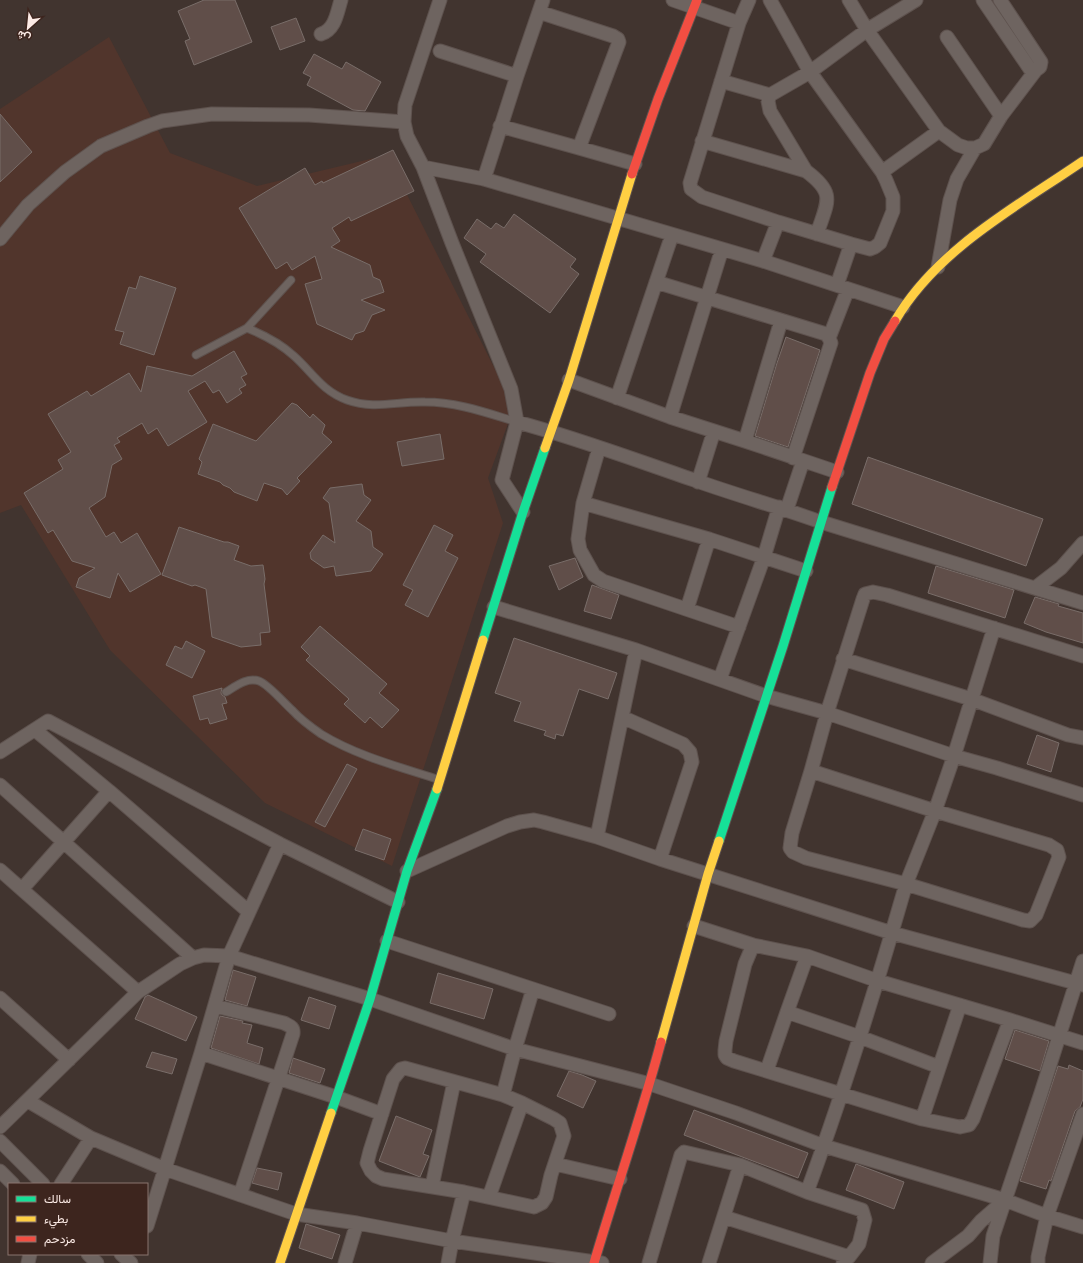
<svg xmlns="http://www.w3.org/2000/svg" width="1083" height="1263" font-family="Roboto,Vazirmatn,sans-serif">
  <style>
    .built { fill: #51352c }
    .building { fill: #604e49; stroke: #796d69 }
    .lines { fill: none; stroke-linecap: round; stroke-linejoin: round }
    .lane-casing { stroke: #5e524e; stroke-width: 9 }
    .street-casing { stroke: #5e524e; stroke-width: 15 }
    .fast-casing { stroke: #5e524e; stroke-width: 11 }
    .slow-casing { stroke: #5e524e; stroke-width: 11 }
    .jam-casing { stroke: #5e524e; stroke-width: 11 }
    .lane { stroke: #6e6460; stroke-width: 7 }
    .street { stroke: #6e6460; stroke-width: 13 }
    .fast { stroke: #16e098; stroke-width: 9 }
    .slow { stroke: #ffcf43; stroke-width: 9 }
    .jam { stroke: #f24e42; stroke-width: 9 }
  </style>
  <rect width="100%" height="100%" fill="#41342f"/>
  <!-- built -->
  <path class="built" d="M109,37L170,153L257,186L387,155L514,407L488,478L503,523L392,866L265,803L110,650L21,505L0,513V109Z"/>
  <!-- building -->
  <path class="building" d="M204,0H235L252,42L194,65L185,41L190,39L178,11Z
    M296,18L305,41L280,50L271,27Z
    M314,54L342,69L346,62L381,82L365,111L353,110L307,85L311,77L303,73Z
    M0,114L32,152L0,182Z
    M393,150L414,191L351,221L349,217L332,228L340,241L331,247L370,265L373,277L380,280L384,292L361,300L385,310L372,315L364,331L355,334L352,340L317,324L305,284L322,279L315,256L292,270L287,262L276,269L239,208L305,168L315,185L322,181L323,183Z
    M514,214L576,259L570,267L579,274L550,313L480,262L486,254L464,238L477,219L491,229L496,223L504,228Z
    M140,276L176,288L154,355L120,344L124,332L115,330L129,287L136,289Z
    M786,337L820,350L788,447L755,436L777,363Z
    M234,351L247,374L241,377L246,385L239,389L242,393L227,403L219,390L213,393L205,381L188,391L207,422L168,446L157,428L148,434L142,423L117,438L120,442L114,445L122,459L112,465L105,497L89,508L106,537L114,532L121,543L137,533L161,574L130,592L118,573L110,598L76,587L79,578L95,568L72,561L53,530L48,533L24,493L63,469L58,460L71,452L48,414L87,391L91,396L129,373L141,392L147,366L192,376Z
    M292,403L297,405L310,418L313,414L325,425L322,433L332,442L297,478L300,481L287,495L282,489L264,483L257,501L234,492L230,488L223,485L220,482L198,474L202,462L199,459L213,424L256,441Z
    M440,434L444,459L402,466L397,442Z
    M868,457L1043,519L1026,566L852,504Z
    M362,484L364,495L371,500L356,521L371,531L373,547L383,554L371,571L336,576L334,566L324,568L311,559L310,553L323,535L335,543L329,503L323,498L330,488Z
    M434,525L453,535L445,551L458,558L428,617L405,605L413,590L403,585Z
    M179,527L224,542H228L239,546L234,560L251,566L263,565L265,579L264,584L270,632L260,633L261,645L241,647L212,637L206,589L195,585L192,586L162,575Z
    M575,558L583,577L559,590L549,566Z
    M936,566L1014,590L1005,618L928,593Z
    M592,585L619,595L611,619L584,611Z
    M1035,597L1059,604L1058,606L1083,613V643L1046,632L1024,623Z
    M320,626L387,684L379,693L399,710L382,728L370,717L365,723L344,704L349,699L306,660L310,656L301,647Z
    M514,638L617,673L608,699L579,689L563,736L556,734L555,739L544,735L546,731L514,721L521,702L495,693Z
    M186,641L205,651L192,678L166,665L175,646L182,649Z
    M222,688L221,693L222,695L225,697L227,703L222,704L227,719L210,724L208,718L200,720L193,696Z
    M1037,735L1059,743L1051,772L1027,764Z
    M347,764L357,769L325,827L315,822Z
    M363,829L391,839L384,860L355,850Z
    M233,970L256,977L247,1006L225,1000Z
    M438,973L493,989L484,1019L430,1003Z
    M148,995L197,1017L186,1041L135,1019L145,997Z
    M309,997L336,1006L329,1029L301,1020Z
    M220,1016L243,1021L242,1023L252,1025L247,1043L263,1048L259,1064L211,1048Z
    M1015,1030L1049,1041L1040,1071L1005,1059Z
    M152,1052L177,1059L172,1074L146,1067Z
    M293,1058L325,1069L320,1083L289,1073Z
    M1069,1065L1083,1071V1099L1080,1107L1075,1111L1051,1181L1049,1180L1046,1189L1020,1181L1058,1066L1068,1069Z
    M569,1071L582,1075L596,1081L583,1108L557,1096Z
    M694,1110L808,1153L798,1178L684,1135Z
    M396,1116L432,1130L423,1154L429,1156L420,1177L379,1161Z
    M856,1164L904,1182L894,1209L846,1190Z
    M257,1168L282,1173L278,1190L252,1183Z
    M306,1224L340,1235L332,1259L299,1248Z"/>
  <g class="lines">
    <defs>
      <path id="lane" d="M247,328C264,335 280,343 294,356C312,372 322,391 347,400C375,410 397,401 425,402C457,402 487,413 517,422
        M196,355L247,328L291,280
        M226,692C236,686 247,677 259,681C268,684 285,704 293,711C301,720 311,727 321,734C357,756 400,767 440,780"/>
      <path id="street" d="M440,0L405,105L404,122L407,136L423,167L452,243L511,389L517,422L502,480L523,512
        M673,0L739,23L690,183L691,189L702,197L778,222L851,244L870,249L875,247L880,243L893,211V197L886,180L882,172L810,72L867,30L916,0
        M849,0L867,30L939,131L882,172
        M983,0L1030,69L1036,70
        M539,12L613,36L618,39L619,42L579,148L635,164
        M739,23L749,0
        M321,34C335,30 337,13 341,0
        M947,37L1001,116
        M440,51L517,76
        M721,81L770,95
        M500,126L579,148
        M939,131L958,145L967,148H975L984,144L1001,116L1036,70L1040,67L1041,62L1000,0
        M702,141L806,171L770,111L768,101L770,95L810,72L770,0
        M423,167L484,179L763,261L903,307
        M806,171C837,194 827,202 817,234
        M484,179L517,76L543,0
        M0,239L28,205L65,172L101,146L148,126L162,121L212,114L309,115L404,122
        M763,261L778,222
        M938,267L950,200L957,179L975,148
        M656,282L826,334L829,338L831,343L793,458
        M837,285L851,244
        M829,338L848,289
        M569,380L670,417L745,441L837,472
        M617,398L672,235
        M670,417L722,249
        M517,422C577,438 635,460 694,480C736,495 779,507 821,522L1083,603
        M745,441L781,321
        M698,482L714,431
        M583,503L599,448
        M787,509L803,461
        M1035,588L1061,568L1083,543
        M494,607L636,650L766,696L827,713L954,756L997,768L1083,795
        M687,609L709,539
        M739,627L603,581L594,575L580,550L578,539L583,503L709,539L806,571
        M994,628L954,756L935,811L906,884L806,858L793,852L790,848L792,833L811,771L827,713L863,599L865,594L873,592L887,595L1083,656
        M843,659L971,699L1068,735L1083,738
        M720,679L764,557L779,507
        M622,717L683,744L690,752L692,762L660,859
        M35,730L109,791L249,912
        M0,752L48,721L280,844L398,902
        M0,785L193,958
        M597,837L636,650
        M0,870L138,992
        M407,871L507,826L520,822L534,820L543,822L597,837L660,859L892,933L1083,985
        M22,889L109,791
        M694,926L753,945
        M387,941L533,989
        M807,956L787,1012L860,1037L939,1067
        M0,998L69,1060
        M215,1006L284,1023C290,1026 294,1027 293,1034L240,1195
        M1010,1020L973,1119L969,1125L960,1127L922,1119L734,1061L727,1058L725,1055V1050L726,1041L745,964L753,945L807,956L878,981L1010,1020L1083,1043
        M201,1053L336,1097L382,1114
        M405,1068L503,1095L522,1103L554,1119L560,1123L564,1136L551,1175L546,1197L542,1203L534,1207L464,1192L383,1179L376,1176L371,1171L367,1163L370,1151L393,1079L401,1069Z
        M767,1070L787,1012
        M503,1095L515,1049L533,989L609,1014
        M28,1101L91,1138L165,1169L296,1214L357,1223L452,1241L602,1263
        M922,1119L960,1005
        M0,1127L138,992L180,964L193,958L204,955L229,956L370,999L515,1049L650,1084L736,1113L824,1146L1005,1200L1047,1216L1083,1227
        M0,1141L43,1184
        M555,1164L620,1179
        M0,1171L13,1184
        M61,1184L91,1138
        M432,1186L454,1082
        M807,1192C844,1091 876,988 906,884L1023,920L1030,921L1036,915L1059,857L1057,850L1049,845L935,811L811,771
        M489,1197L522,1103
        M724,1217L849,1257
        M147,1226L201,1053L229,956L280,844
        M88,1254L97,1263
        M121,1254L131,1263
        M28,1263L30,1254
        M345,1263L357,1223
        M448,1263L452,1241L464,1192
        M649,1263L681,1155L684,1152L740,1165L807,1192L862,1210L865,1220L859,1244L849,1257L843,1263
        M709,1263L740,1165
        M932,1263L968,1236L981,1221L1005,1200
        M990,1263L993,1236L1041,1093L1083,961
        M1038,1263V1257L1047,1216L1083,1114"/>
      <path id="fast" d="M483,640L523,512L545,448
        M719,841L783,646L832,487
        M331,1113L370,999L407,871L437,789"/>
      <path id="slow" d="M895,321C937,249 1016,207 1083,161
        M545,448L569,380L632,174
        M437,789L483,640
        M661,1042L708,874L719,841
        M280,1263L331,1113"/>
      <path id="jam" d="M632,174L658,99L697,0
        M832,487L870,373L884,339L895,321
        M594,1263C616,1189 641,1117 661,1042"/>
    </defs>
    <!-- lane casing -->
    <use href="#lane" class="lane-casing"/>
    <!-- street casing -->
    <use href="#street" class="street-casing"/>
    <!-- fast casing -->
    <use href="#fast" class="fast-casing"/>
    <!-- slow casing -->
    <use href="#slow" class="slow-casing"/>
    <!-- jam casing -->
    <use href="#jam" class="jam-casing"/>
    <!-- lane -->
    <use href="#lane" class="lane"/>
    <!-- street -->
    <use href="#street" class="street"/>
    <!-- fast -->
    <use href="#fast" class="fast"/>
    <!-- slow -->
    <use href="#slow" class="slow"/>
    <!-- jam -->
    <use href="#jam" class="jam"/>
  </g>
  <!-- legend -->
  <rect x="8" y="1183" width="140" height="72" fill="#3d251e" stroke="#89746e"/>
  <rect x="16" y="1196" width="20" height="6" fill="#16e098" stroke="#89746e"/>
  <text x="44" y="1203" font-size="12" fill="#fcebe6">سالك</text>
  <rect x="16" y="1216" width="20" height="6" fill="#ffcf43" stroke="#89746e"/>
  <text x="44" y="1223" font-size="12" fill="#fcebe6">بطيء</text>
  <rect x="16" y="1236" width="20" height="6" fill="#f24e42" stroke="#89746e"/>
  <text x="44" y="1243" font-size="12" fill="#fcebe6">مزدحم</text>
  <!-- north arrow -->
  <g transform="translate(28 28) rotate(207)" stroke="#3d251e" stroke-width="3" paint-order="stroke">
  <path d="M0-3L7 15L0 10L-7 15Z" fill="#fcebe6"/>
  <text y="-6" font-size="11" font-weight="bold" text-anchor="middle" fill="#fcebe6">ش</text>
  </g>
</svg>
